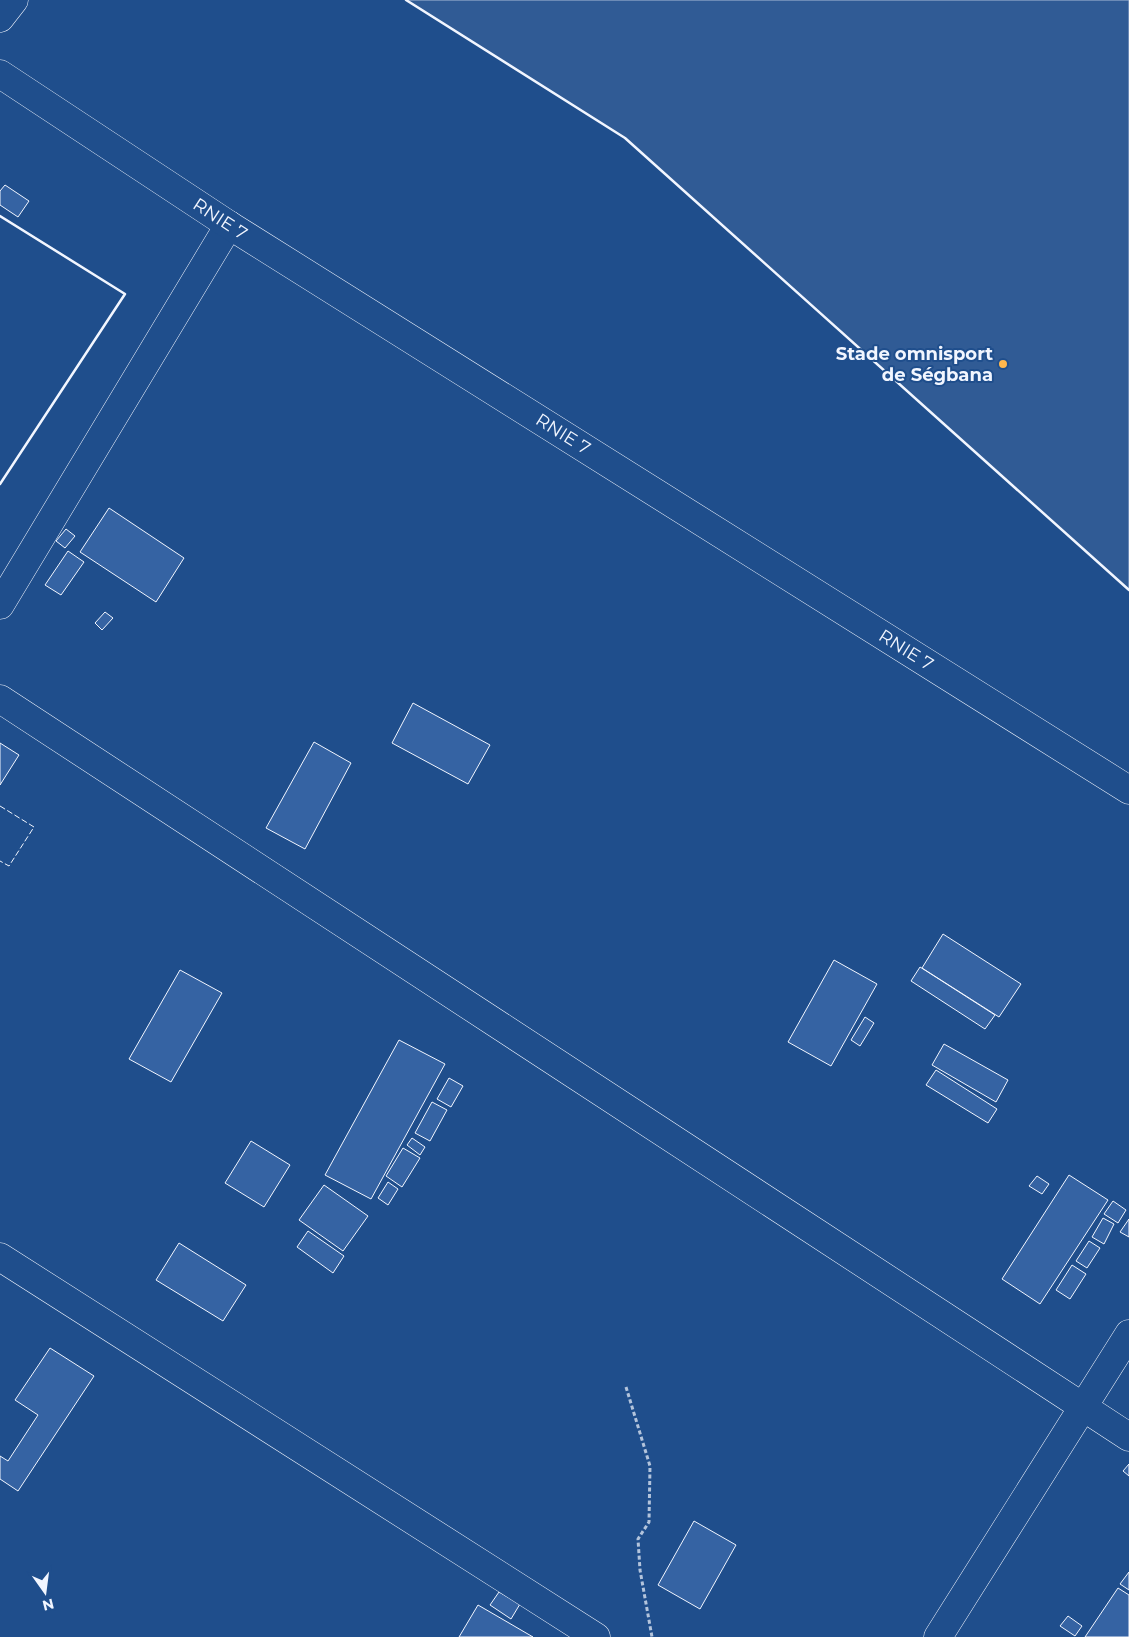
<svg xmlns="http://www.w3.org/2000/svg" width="1129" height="1637" font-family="Montserrat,sans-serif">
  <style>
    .built { fill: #305b95; stroke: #a8bbd7 }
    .building { fill: #3563a3; stroke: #f2f6ff }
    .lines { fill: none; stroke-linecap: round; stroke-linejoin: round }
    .street-casing { stroke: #f2f6ff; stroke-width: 29 }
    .primary-casing { stroke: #f2f6ff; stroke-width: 29 }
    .path { stroke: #b3c4dc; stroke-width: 3; stroke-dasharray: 4 2.5; stroke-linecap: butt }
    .street { stroke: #1f4e8c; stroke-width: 28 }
    .primary { stroke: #1f4e8c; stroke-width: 28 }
    .fence { stroke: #f2f6ff; stroke-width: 1; stroke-dasharray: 6 2.5; stroke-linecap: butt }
    .wall { stroke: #f2f6ff; stroke-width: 2.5 }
    .poi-dot { fill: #ffb74d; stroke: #1f4e8c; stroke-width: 2 }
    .labels { text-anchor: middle; stroke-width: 4; stroke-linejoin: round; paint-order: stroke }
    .street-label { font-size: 18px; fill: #f2f6ff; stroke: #1f4e8c }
    .poi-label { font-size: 18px; font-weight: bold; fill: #f2f6ff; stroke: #1f4e8c; text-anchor: end }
  </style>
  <rect width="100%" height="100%" fill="#1f4e8c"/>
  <!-- built -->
  <path class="built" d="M406,0H1129V590L625,138Z"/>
  <!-- building -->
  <path class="building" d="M5,185L29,201L18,217L0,205V191Z
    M109,508L184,558L156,602L80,552Z
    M66,529L75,536L65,548L56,541Z
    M68,551L84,562L61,595L45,585Z
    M105,612L113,618L102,630L95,623Z
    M413,703L490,745L468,784L392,743Z
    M314,742L351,763L305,849L266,828Z
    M0,743L19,755L0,785Z
    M943,934L1021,984L999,1017L922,968Z
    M834,960L877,984L831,1066L788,1042Z
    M920,967L995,1015L985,1029L911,981Z
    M180,970L222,993L171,1082L129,1059Z
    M865,1017L874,1023L860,1046L851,1040Z
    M399,1040L445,1064L371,1199L325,1175Z
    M944,1044L1008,1080L996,1102L932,1065Z
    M936,1070L997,1109L988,1123L926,1085Z
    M449,1078L463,1086L451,1107L437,1099Z
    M432,1102L447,1110L430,1141L415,1133Z
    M412,1138L425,1147L420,1155L407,1145Z
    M251,1141L290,1165L264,1207L225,1183Z
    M403,1148L420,1158L402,1187L386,1176Z
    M1069,1175L1108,1200L1040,1304L1002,1279Z
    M1037,1176L1049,1184L1042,1194L1029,1186Z
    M388,1182L398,1189L388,1205L378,1198Z
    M324,1185L368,1216L343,1251L299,1220Z
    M1113,1201L1126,1210L1118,1223L1104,1214Z
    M1103,1218L1114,1224L1104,1244L1092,1237Z
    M1129,1219V1237L1120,1232Z
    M308,1231L344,1256L333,1273L297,1247Z
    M1089,1241L1100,1248L1087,1268L1076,1261Z
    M179,1243L246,1285L223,1321L156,1280Z
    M1072,1265L1086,1274L1070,1299L1056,1290Z
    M50,1348L94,1376L18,1491L0,1479V1456L8,1461L38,1415L15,1400Z
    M1129,1464V1476L1123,1471Z
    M694,1521L736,1545L700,1609L658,1585Z
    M1129,1572V1590L1120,1584Z
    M1118,1588L1129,1595V1637H1085Z
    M499,1592L520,1604L511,1619L490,1605Z
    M478,1605L533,1637H459Z
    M1068,1616L1082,1626L1075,1636L1060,1626Z"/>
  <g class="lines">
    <defs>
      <path id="street" d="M0,18L14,0
        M0,605L229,225
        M0,699L1129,1437
        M0,1257L596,1637
        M938,1637L1129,1334"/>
      <path id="primary" d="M0,74L229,225L1129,790"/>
    </defs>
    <!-- street casing -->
    <use href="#street" class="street-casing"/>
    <!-- primary casing -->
    <use href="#primary" class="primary-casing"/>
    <!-- path -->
    <path class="path" d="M626,1387L650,1466L649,1522L638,1539L640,1570L652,1637"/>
    <!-- street -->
    <use href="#street" class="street"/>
    <!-- primary -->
    <use href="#primary" class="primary"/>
    <!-- fence -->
    <path class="fence" d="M0,806L34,827L9,866L0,861"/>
    <!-- wall -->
    <path class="wall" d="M406,0L625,138L1129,590
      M0,216L125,294L0,484"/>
  </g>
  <!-- markers -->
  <circle class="poi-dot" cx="1003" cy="364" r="5"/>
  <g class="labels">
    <!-- street labels -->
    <g class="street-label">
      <text transform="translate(220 219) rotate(33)" y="6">RNIE 7</text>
      <text transform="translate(563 434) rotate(32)" y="6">RNIE 7</text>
      <text transform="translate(906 650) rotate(32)" y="6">RNIE 7</text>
    </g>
    <!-- poi labels -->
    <g class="poi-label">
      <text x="993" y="360">Stade omnisport<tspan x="993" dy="21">de Ségbana</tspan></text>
    </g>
  </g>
  <!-- north arrow -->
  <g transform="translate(45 1592) rotate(166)" stroke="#1f4e8c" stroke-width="4" paint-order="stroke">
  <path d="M0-4L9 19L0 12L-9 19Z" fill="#f2f6ff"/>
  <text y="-8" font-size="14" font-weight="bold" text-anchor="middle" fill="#f2f6ff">N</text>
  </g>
</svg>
